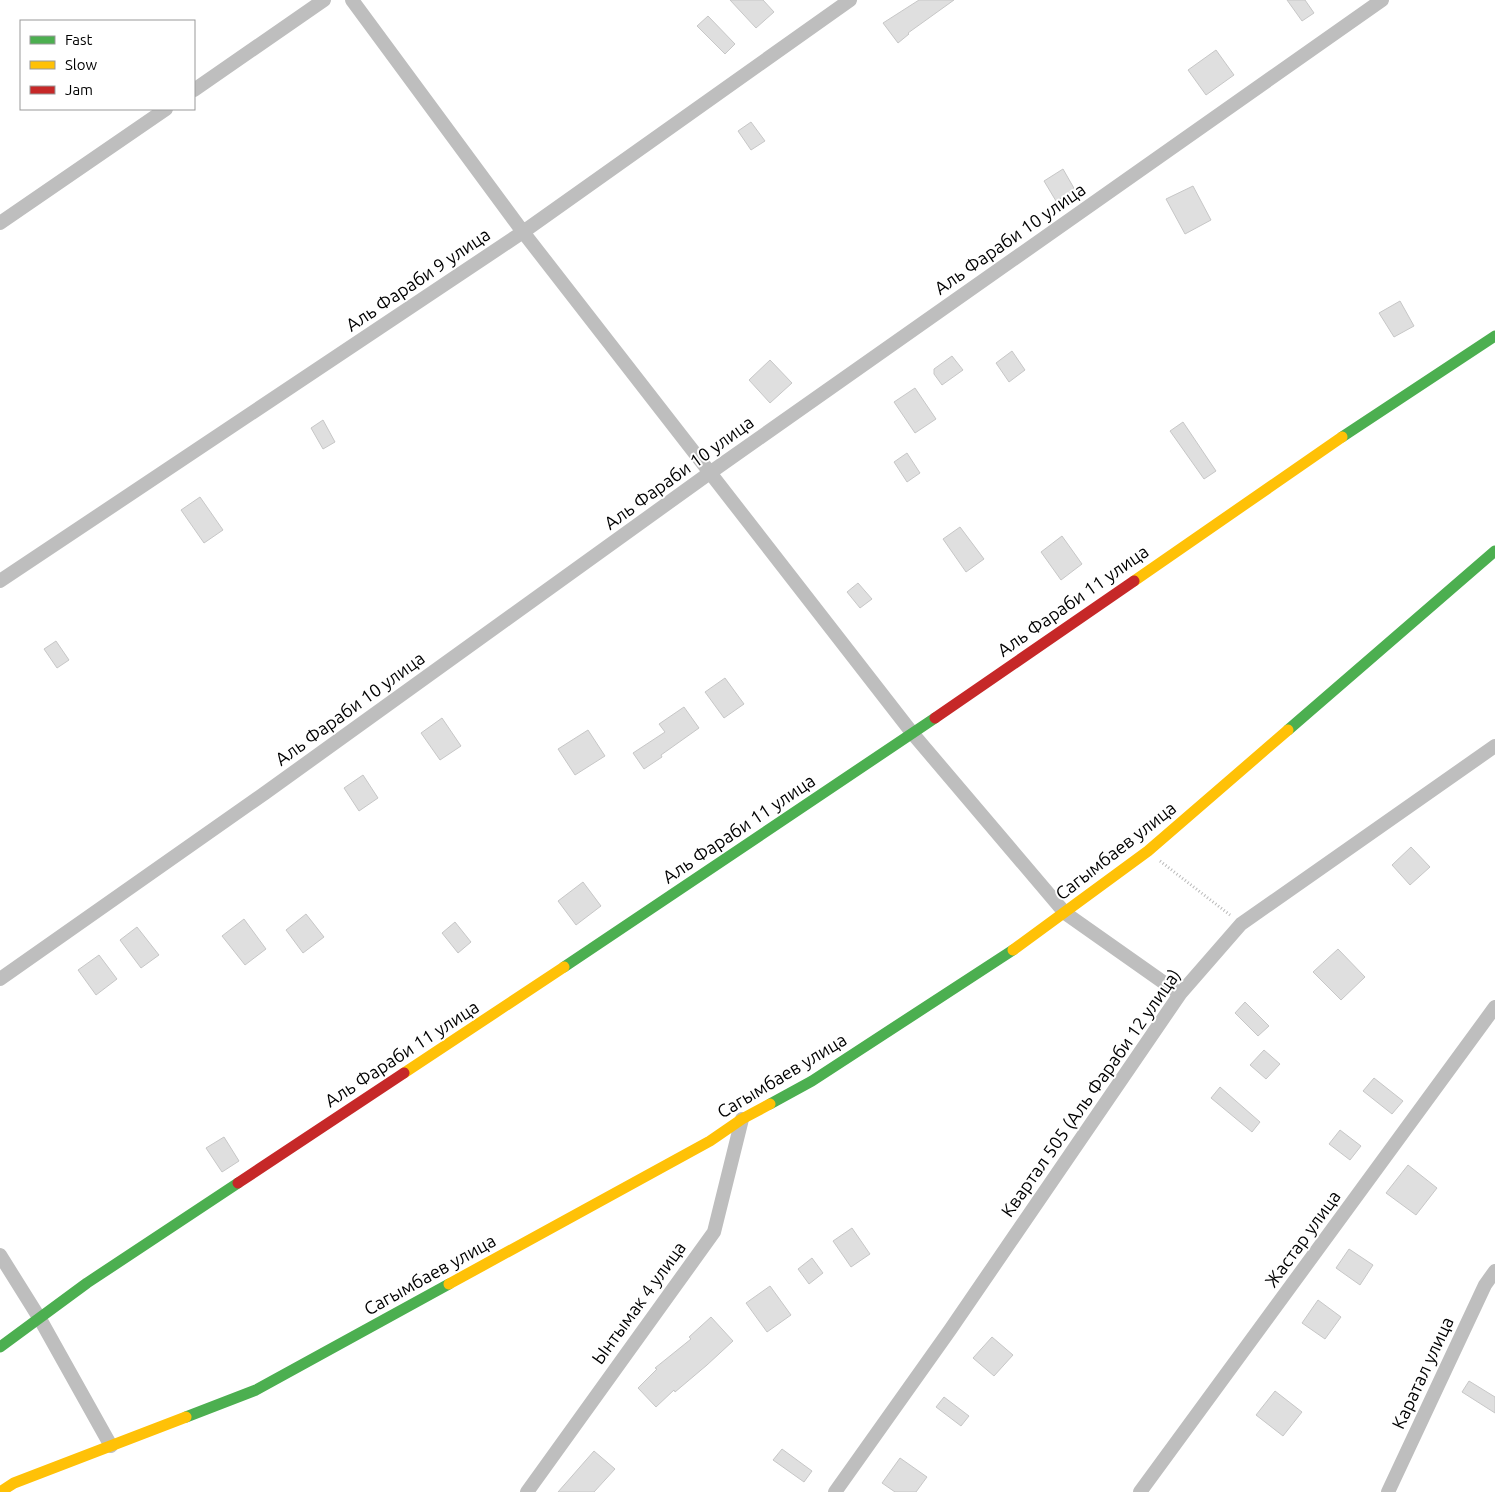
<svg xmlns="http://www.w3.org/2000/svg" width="1495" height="1492" font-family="Ubuntu,sans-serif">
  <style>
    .building { fill: #dfdfdf; stroke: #c7c7c7 }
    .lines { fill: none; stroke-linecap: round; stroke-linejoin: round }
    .path { stroke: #b9b9b9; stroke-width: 3; stroke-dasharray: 1 2.5; stroke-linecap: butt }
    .street { stroke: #bebebe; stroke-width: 14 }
    .fast { stroke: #4caf50; stroke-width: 11 }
    .slow { stroke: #ffc107; stroke-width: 11 }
    .jam { stroke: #c62828; stroke-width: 11 }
    .labels { text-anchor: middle; stroke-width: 4; stroke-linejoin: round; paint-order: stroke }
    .street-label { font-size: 18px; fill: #000; stroke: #fff }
  </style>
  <rect width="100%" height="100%" fill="#fff"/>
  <!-- building -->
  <path class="building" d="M730,0H763L774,12L756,28Z
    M919,0H954L908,33L909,34L898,43L883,23Z
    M1287,0H1305L1314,13L1302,21Z
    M708,16L735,44L725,54L697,26Z
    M1216,50L1234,75L1206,95L1188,70Z
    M751,122L765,141L751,150L738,131Z
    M1063,169L1075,190L1056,201L1044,181Z
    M1193,186L1211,220L1185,234L1166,199Z
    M1400,301L1414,326L1394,337L1379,313Z
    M1012,351L1025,370L1009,382L996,363Z
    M952,356L963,370L942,385L934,374V369Z
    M770,360L792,383L770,403L749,380Z
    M915,388L936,419L915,433L894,402Z
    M323,420L335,442L323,449L311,428Z
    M1183,422L1216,471L1204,479L1170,431Z
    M907,453L920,473L907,482L894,462Z
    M200,497L223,530L204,543L181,510Z
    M960,527L984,559L966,572L943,539Z
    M1062,536L1082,564L1061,580L1041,552Z
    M858,583L872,599L860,608L847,592Z
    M56,641L69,660L57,668L44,649Z
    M725,678L744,704L724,718L705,692Z
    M684,707L699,728L661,755L662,757L644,769L633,753L665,732L659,724Z
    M442,718L461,746L440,760L421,733Z
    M588,730L605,756L575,775L558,749Z
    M363,775L378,798L359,811L344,788Z
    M1411,847L1430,867L1410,885L1392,865Z
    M583,882L601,906L576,925L558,901Z
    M306,914L324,937L303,953L286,930Z
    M244,919L266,949L245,965L222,936Z
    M455,922L471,942L458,953L442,933Z
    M137,927L159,955L141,968L120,940Z
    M1338,949L1365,977L1341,1000L1313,972Z
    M99,955L117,979L96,995L78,970Z
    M1245,1002L1269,1026L1258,1036L1235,1013Z
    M1264,1050L1280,1064L1266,1079L1250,1065Z
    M1374,1078L1403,1101L1392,1114L1363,1091Z
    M1220,1087L1260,1122L1252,1132L1211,1098Z
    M1340,1130L1361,1146L1350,1160L1329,1144Z
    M224,1137L239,1161L222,1172L206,1148Z
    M1408,1165L1437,1188L1416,1215L1386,1193Z
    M852,1228L870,1254L851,1267L833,1241Z
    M1349,1249L1373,1265L1360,1285L1336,1268Z
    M812,1258L823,1273L809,1284L798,1269Z
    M770,1286L791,1315L767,1332L746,1303Z
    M1318,1300L1341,1317L1325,1339L1302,1323Z
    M711,1317L733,1341L707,1365L675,1392L674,1390L656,1407L638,1388L657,1369L655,1368L691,1339L689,1337Z
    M992,1337L1013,1355L994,1376L973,1358Z
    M1469,1381L1495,1397V1413L1462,1392Z
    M1275,1391L1302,1412L1283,1436L1256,1415Z
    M944,1397L969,1416L961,1426L936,1407Z
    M782,1449L812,1471L804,1482L773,1460Z
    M594,1451L615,1469L594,1492H558Z
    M900,1458L927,1477L916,1492H895L882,1483Z"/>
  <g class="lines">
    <!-- path -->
    <path class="path" d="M1160,861L1230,915"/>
    <!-- street -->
    <path class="street" d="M352,0L523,232L913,734L1065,913L1180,994
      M194,90L324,0
      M0,223L166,109
      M0,581L523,232L850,0
      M0,979L265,793L711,472L1382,0
      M0,1255L40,1319L111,1446
      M527,1492L714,1232L742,1119
      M835,1492L950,1330L1180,994L1241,924L1495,746
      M1140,1492L1495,1007
      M1388,1492L1485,1285L1495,1271"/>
    <!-- fast -->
    <path class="fast" d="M1342,437L1495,336
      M1288,730L1495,551
      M564,967L935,718
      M770,1104L812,1081L1013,950
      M0,1347L87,1283L238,1183
      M186,1417L256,1390L449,1284"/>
    <!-- slow -->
    <path class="slow" d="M1134,581L1342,437
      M1013,950L1148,851L1288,730
      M404,1073L564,967
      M449,1284L710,1141L742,1119L770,1104
      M0,1492L14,1483L186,1417"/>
    <!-- jam -->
    <path class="jam" d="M935,718L1134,581
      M238,1183L404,1073"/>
  </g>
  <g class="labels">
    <!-- street labels -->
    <g class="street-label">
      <text transform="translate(1010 239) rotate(-35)" y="6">Аль Фараби 10 улица</text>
      <text transform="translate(418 280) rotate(-34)" y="6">Аль Фараби 9 улица</text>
      <text transform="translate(679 473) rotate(-36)" y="6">Аль Фараби 10 улица</text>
      <text transform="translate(1073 601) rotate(-35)" y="6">Аль Фараби 11 улица</text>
      <text transform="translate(350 709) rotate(-36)" y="6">Аль Фараби 10 улица</text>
      <text transform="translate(739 829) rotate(-34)" y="6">Аль Фараби 11 улица</text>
      <text transform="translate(1116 851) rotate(-38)" y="6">Сагымбаев улица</text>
      <text transform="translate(402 1054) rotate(-33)" y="6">Аль Фараби 11 улица</text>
      <text transform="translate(782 1076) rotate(-31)" y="6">Сагымбаев улица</text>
      <text transform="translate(1091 1093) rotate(-55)" y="6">Квартал 505 (Аль Фараби 12 улица)</text>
      <text transform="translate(1303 1239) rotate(-54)" y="6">Жастар улица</text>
      <text transform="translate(430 1275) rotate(-29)" y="6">Сагымбаев улица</text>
      <text transform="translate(639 1303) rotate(-54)" y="6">Ынтымак 4 улица</text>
      <text transform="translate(1423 1373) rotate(-65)" y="6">Каратал улица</text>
    </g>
  </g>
  <!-- legend -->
  <rect x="20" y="20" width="175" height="90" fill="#ffffff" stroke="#999999"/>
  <rect x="30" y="36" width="25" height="8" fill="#4caf50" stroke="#999999"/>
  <text x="65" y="45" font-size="15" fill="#000000">Fast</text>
  <rect x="30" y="61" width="25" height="8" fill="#ffc107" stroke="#999999"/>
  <text x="65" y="70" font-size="15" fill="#000000">Slow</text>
  <rect x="30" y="86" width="25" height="8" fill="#c62828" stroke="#999999"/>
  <text x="65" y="95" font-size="15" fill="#000000">Jam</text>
</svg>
